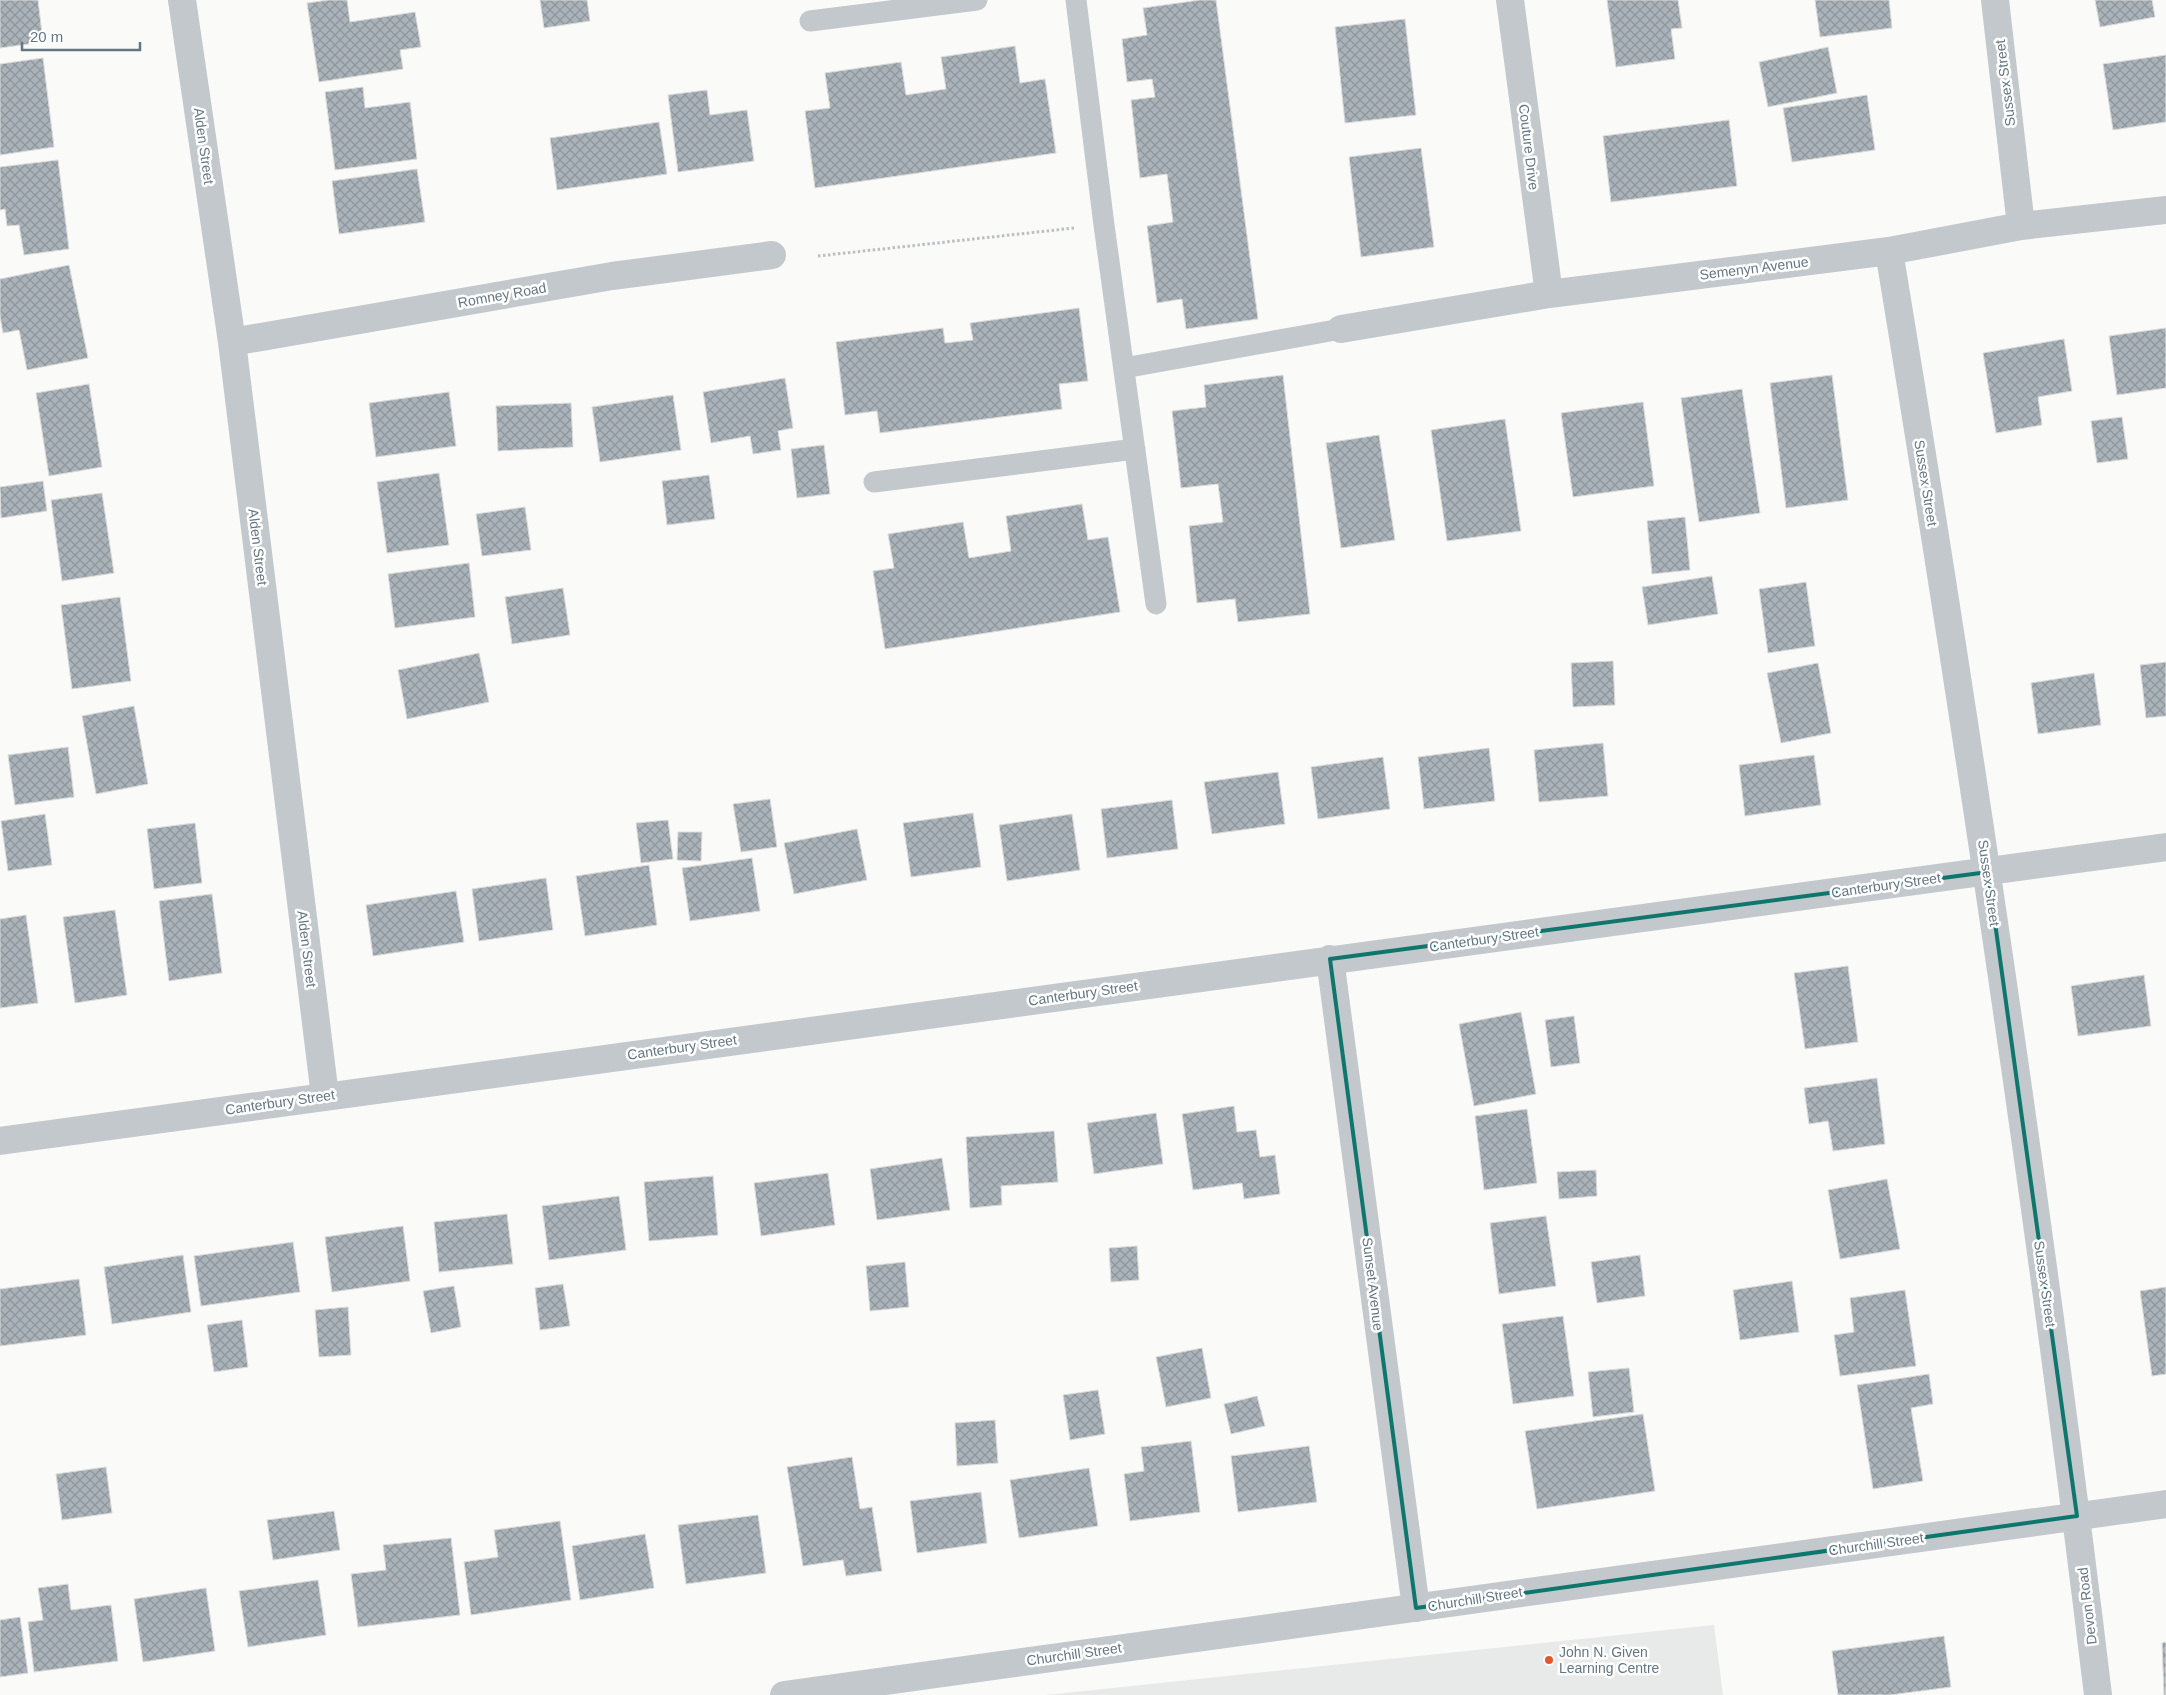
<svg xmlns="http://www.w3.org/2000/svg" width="2166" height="1695" font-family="Helvetica,sans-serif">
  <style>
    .built { fill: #e8e9e9 }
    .building { fill: url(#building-cross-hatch); stroke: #dcdcda }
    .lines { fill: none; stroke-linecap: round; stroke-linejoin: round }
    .path { stroke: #bbbfc2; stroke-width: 3; stroke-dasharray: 2.5 2.5; stroke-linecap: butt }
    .service { stroke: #c3c8cc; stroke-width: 21 }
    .minor { stroke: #c3c8cc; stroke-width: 28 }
    .marked { fill: none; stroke: #0f766e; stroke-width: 4; stroke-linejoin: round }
    .poi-dot { fill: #e4572e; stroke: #fff; stroke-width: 2 }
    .labels { text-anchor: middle; stroke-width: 5; stroke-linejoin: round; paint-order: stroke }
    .street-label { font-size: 14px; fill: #657683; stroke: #fff }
    .poi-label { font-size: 14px; fill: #657683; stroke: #fff; text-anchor: start }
  </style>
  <defs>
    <pattern id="building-cross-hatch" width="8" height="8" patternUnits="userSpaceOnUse" patternTransform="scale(1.25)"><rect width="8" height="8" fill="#aab3b9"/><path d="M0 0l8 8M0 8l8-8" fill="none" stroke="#8e969c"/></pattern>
  </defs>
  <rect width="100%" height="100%" fill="#fafaf8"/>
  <!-- built -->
  <path class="built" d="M1714,1625L1723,1695H1046Z"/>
  <!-- building -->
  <path class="building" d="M0,0H38L43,42L0,48Z
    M329,0H347L350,22L415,12L421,47L400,50L403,69L319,82L307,3Z
    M540,0H587L590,21L544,28Z
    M1200,0H1216L1258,319L1186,329L1182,299L1157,303L1147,226L1173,222L1167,174L1140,178L1131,100L1155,97L1152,79L1127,82L1122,39L1147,35L1143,8Z
    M1607,0H1678L1682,28L1671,29L1675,59L1616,67Z
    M1815,0H1889L1892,28L1820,37Z
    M2095,0H2152L2155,17L2100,27Z
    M1405,19L1416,115L1345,123L1335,27Z
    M1015,46L1020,83L1045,79L1056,153L815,188L805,111L830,108L825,73L901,62L906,95L946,89L941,57Z
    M1828,47L1837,93L1768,107L1759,62Z
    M2166,55V122L2113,130L2103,64Z
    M43,58L54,147L0,155V64Z
    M363,87L365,108L410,102L417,159L335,170L325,92Z
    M707,90L710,115L747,110L754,161L678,172L668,95Z
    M1867,95L1875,150L1792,162L1783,108Z
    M1729,120L1737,186L1611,202L1603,136Z
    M659,122L667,174L557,190L550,138Z
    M1421,148L1434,247L1361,257L1349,157Z
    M58,160L69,249L24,255L19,225L7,226L5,209L0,210V167Z
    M417,169L425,222L339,234L332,181Z
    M69,265L88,358L27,370L19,330L3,333L0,316V279Z
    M1079,308L1088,381L1059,384L1062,409L880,433L877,411L845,415L836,342L943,328L945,343L973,340L970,323Z
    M2166,328V388L2117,395L2109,336Z
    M2064,339L2072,391L2038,397L2042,425L1996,433L1983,353Z
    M1283,375L1310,614L1238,622L1235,599L1197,603L1189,526L1223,522L1218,484L1181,488L1172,411L1206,407L1204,385Z
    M1832,375L1848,500L1786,508L1770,383Z
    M785,378L793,428L778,431L781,450L753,454L750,436L711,443L703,392Z
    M89,384L102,467L49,476L36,393Z
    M1742,389L1760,513L1699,522L1681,398Z
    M449,392L456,446L376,457L369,403Z
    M673,395L681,450L600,462L592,407Z
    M1643,402L1654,486L1573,497L1561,413Z
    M571,403L573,447L498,451L496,406Z
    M2122,417L2128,459L2097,463L2091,421Z
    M1505,419L1521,531L1447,541L1431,430Z
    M1379,435L1395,540L1341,548L1326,443Z
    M824,445L830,494L797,498L791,449Z
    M439,473L449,545L387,553L377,482Z
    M709,475L715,519L667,525L662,481Z
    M43,481L47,511L1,518L0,487Z
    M102,493L114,573L62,581L51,500Z
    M1082,504L1088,540L1108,537L1120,612L885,649L873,571L894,568L888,534L963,522L969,558L1011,551L1006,516Z
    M525,507L531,550L482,556L476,514Z
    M1685,517L1690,570L1652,574L1647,521Z
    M469,563L475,617L395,628L388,574Z
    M1712,576L1718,614L1648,625L1642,587Z
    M1806,582L1815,646L1768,653L1759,589Z
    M563,588L570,635L512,644L505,597Z
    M120,597L131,681L72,689L61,605Z
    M479,653L489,702L407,719L398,670Z
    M1613,661L1615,705L1573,707L1571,663Z
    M2166,662V716L2146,718L2140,665Z
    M1818,663L1831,733L1781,743L1767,673Z
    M2094,673L2101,725L2038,734L2031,683Z
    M134,706L148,784L96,794L82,716Z
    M1603,743L1608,796L1539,802L1534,750Z
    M68,747L74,797L15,805L8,755Z
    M1489,748L1495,801L1424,809L1418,757Z
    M1814,755L1821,805L1745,816L1739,765Z
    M1383,757L1390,809L1318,819L1311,767Z
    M1278,772L1285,824L1212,834L1204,782Z
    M770,799L777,847L741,852L733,804Z
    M1172,800L1178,849L1107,858L1101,809Z
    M973,813L981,867L911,877L903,823Z
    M45,814L52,865L8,871L1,821Z
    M1072,814L1080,870L1007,881L999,825Z
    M668,820L673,859L641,863L636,823Z
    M195,823L202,883L154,889L147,829Z
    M857,829L867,880L794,894L784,843Z
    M678,832H702L701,861L677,860Z
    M752,858L760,911L690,921L682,868Z
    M649,865L657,925L585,936L576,876Z
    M546,878L553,930L479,941L472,889Z
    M456,891L464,942L373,956L366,905Z
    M212,894L222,973L169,981L159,901Z
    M115,910L127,995L75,1003L63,917Z
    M26,915L38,1003L0,1008V919Z
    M1848,966L1858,1042L1805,1049L1794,973Z
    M2144,975L2151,1026L2078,1036L2071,986Z
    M1521,1012L1536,1094L1474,1106L1459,1024Z
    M1574,1016L1580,1063L1551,1067L1545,1020Z
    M1877,1078L1885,1144L1833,1151L1828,1121L1809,1124L1804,1088Z
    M1234,1106L1237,1132L1256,1130L1260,1157L1275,1155L1280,1194L1244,1199L1242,1183L1193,1190L1182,1114Z
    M1527,1109L1537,1183L1484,1190L1475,1116Z
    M1156,1113L1163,1164L1094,1174L1087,1123Z
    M1054,1131L1058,1182L1001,1186L1002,1205L970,1208L966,1137Z
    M942,1158L950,1210L877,1220L870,1169Z
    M1596,1170L1597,1196L1559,1199L1557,1172Z
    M828,1173L835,1225L761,1236L754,1183Z
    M713,1176L718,1235L649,1241L644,1182Z
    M1887,1179L1900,1249L1840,1259L1828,1190Z
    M619,1196L626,1250L549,1260L542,1206Z
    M507,1214L513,1264L439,1272L434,1222Z
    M1546,1216L1556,1286L1499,1294L1490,1223Z
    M403,1226L410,1281L332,1292L325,1237Z
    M293,1242L300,1292L201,1306L194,1256Z
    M1137,1246L1139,1280L1111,1282L1109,1248Z
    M183,1255L191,1312L112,1324L104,1267Z
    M1640,1255L1645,1296L1597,1303L1591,1262Z
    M905,1262L909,1307L870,1311L866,1266Z
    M79,1279L86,1335L0,1346V1289Z
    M1792,1281L1799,1332L1740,1340L1733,1290Z
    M563,1284L570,1326L540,1330L535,1288Z
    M454,1286L461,1327L431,1333L423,1291Z
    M2166,1287V1374L2152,1376L2140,1291Z
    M1905,1290L1916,1366L1840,1376L1834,1335L1854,1332L1850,1298Z
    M348,1307L351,1355L319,1357L315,1310Z
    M1563,1316L1574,1396L1513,1404L1502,1324Z
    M242,1320L248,1367L214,1372L207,1325Z
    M1202,1348L1211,1398L1166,1407L1156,1357Z
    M1629,1368L1634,1412L1593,1417L1588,1372Z
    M1929,1374L1933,1404L1911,1408L1923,1481L1873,1489L1857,1385Z
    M1098,1390L1105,1434L1070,1440L1063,1395Z
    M1257,1396L1265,1426L1231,1434L1224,1404Z
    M1643,1414L1655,1491L1537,1509L1525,1431Z
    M995,1420L998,1463L957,1466L955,1423Z
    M1191,1441L1200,1512L1130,1521L1124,1474L1144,1471L1141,1447Z
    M1309,1446L1317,1502L1238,1512L1231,1456Z
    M852,1457L860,1509L872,1507L882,1571L846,1576L843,1560L803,1566L787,1467Z
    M106,1467L112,1513L62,1520L56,1474Z
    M1089,1468L1098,1526L1019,1538L1010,1480Z
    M981,1492L987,1543L917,1553L910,1501Z
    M334,1511L340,1550L273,1560L267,1520Z
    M758,1515L766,1573L686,1584L678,1525Z
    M560,1521L571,1600L471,1615L464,1562L498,1557L494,1530Z
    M645,1534L654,1588L580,1600L572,1546Z
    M451,1538L460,1615L358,1627L351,1574L386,1570L383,1545Z
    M318,1580L326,1635L248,1647L239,1591Z
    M68,1584L71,1610L111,1605L118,1661L34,1672L28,1622L43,1620L38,1588Z
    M206,1588L215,1651L143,1662L134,1599Z
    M20,1617L28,1673L0,1677V1620Z
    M1944,1636L1951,1687L1890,1695H1838L1832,1651Z
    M2166,1642V1695H2164L2162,1643Z"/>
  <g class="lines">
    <!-- path -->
    <path class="path" d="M818,256L1074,228"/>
    <!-- service -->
    <path class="service" d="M1076,0L1104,225L1156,604
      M810,21L977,0
      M1124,368L1341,329
      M874,482L1135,449"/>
    <!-- minor -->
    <path class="minor" d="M182,0L232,342L325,1096
      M1510,0L1549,294
      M1995,0L2021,226
      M1889,251C1968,731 2040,1212 2098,1695
      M1341,329L1549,294L1889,251L2021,226L2166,210
      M232,342L612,276L772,255
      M1330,959L1416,1608
      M0,1141L2166,847
      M784,1695L2166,1504"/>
  </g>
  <!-- marked area -->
  <path class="marked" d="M1988,872L2077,1516L1416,1608L1330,959Z"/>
  <!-- markers -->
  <circle class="poi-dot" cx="1549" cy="1660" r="5"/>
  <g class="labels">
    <!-- street labels -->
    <g class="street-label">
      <text transform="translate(2005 83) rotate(-97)" y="5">Sussex Street</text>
      <text transform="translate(204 146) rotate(82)" y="5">Alden Street</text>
      <text transform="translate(1529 147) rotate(83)" y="5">Couture Drive</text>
      <text transform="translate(1754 268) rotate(-7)" y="5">Semenyn Avenue</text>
      <text transform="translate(502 295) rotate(-10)" y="5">Romney Road</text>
      <text transform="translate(1926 483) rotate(81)" y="5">Sussex Street</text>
      <text transform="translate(258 547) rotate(83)" y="5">Alden Street</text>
      <text transform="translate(1989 883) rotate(82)" y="5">Sussex Street</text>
      <text transform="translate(1886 885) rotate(-8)" y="5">Canterbury Street</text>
      <text transform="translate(1484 939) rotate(-8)" y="5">Canterbury Street</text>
      <text transform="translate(307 949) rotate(83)" y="5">Alden Street</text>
      <text transform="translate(1083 993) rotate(-8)" y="5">Canterbury Street</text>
      <text transform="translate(682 1047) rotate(-8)" y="5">Canterbury Street</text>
      <text transform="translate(280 1102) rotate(-8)" y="5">Canterbury Street</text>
      <text transform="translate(1373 1284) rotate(83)" y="5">Sunset Avenue</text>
      <text transform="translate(2045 1284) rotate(82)" y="5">Sussex Street</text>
      <text transform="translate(1876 1544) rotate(-8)" y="5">Churchill Street</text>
      <text transform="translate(1475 1599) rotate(-9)" y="5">Churchill Street</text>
      <text transform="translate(2087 1606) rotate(-97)" y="5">Devon Road</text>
      <text transform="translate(1074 1654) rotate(-8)" y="5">Churchill Street</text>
    </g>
    <!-- poi labels -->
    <g class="poi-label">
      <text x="1559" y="1657">John N. Given<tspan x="1559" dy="16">Learning Centre</tspan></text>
    </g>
  </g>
  <!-- scale -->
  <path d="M22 42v8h118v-8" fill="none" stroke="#657683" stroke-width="2.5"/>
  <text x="30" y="42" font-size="15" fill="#657683" stroke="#ffffff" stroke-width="4" paint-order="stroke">20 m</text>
</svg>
